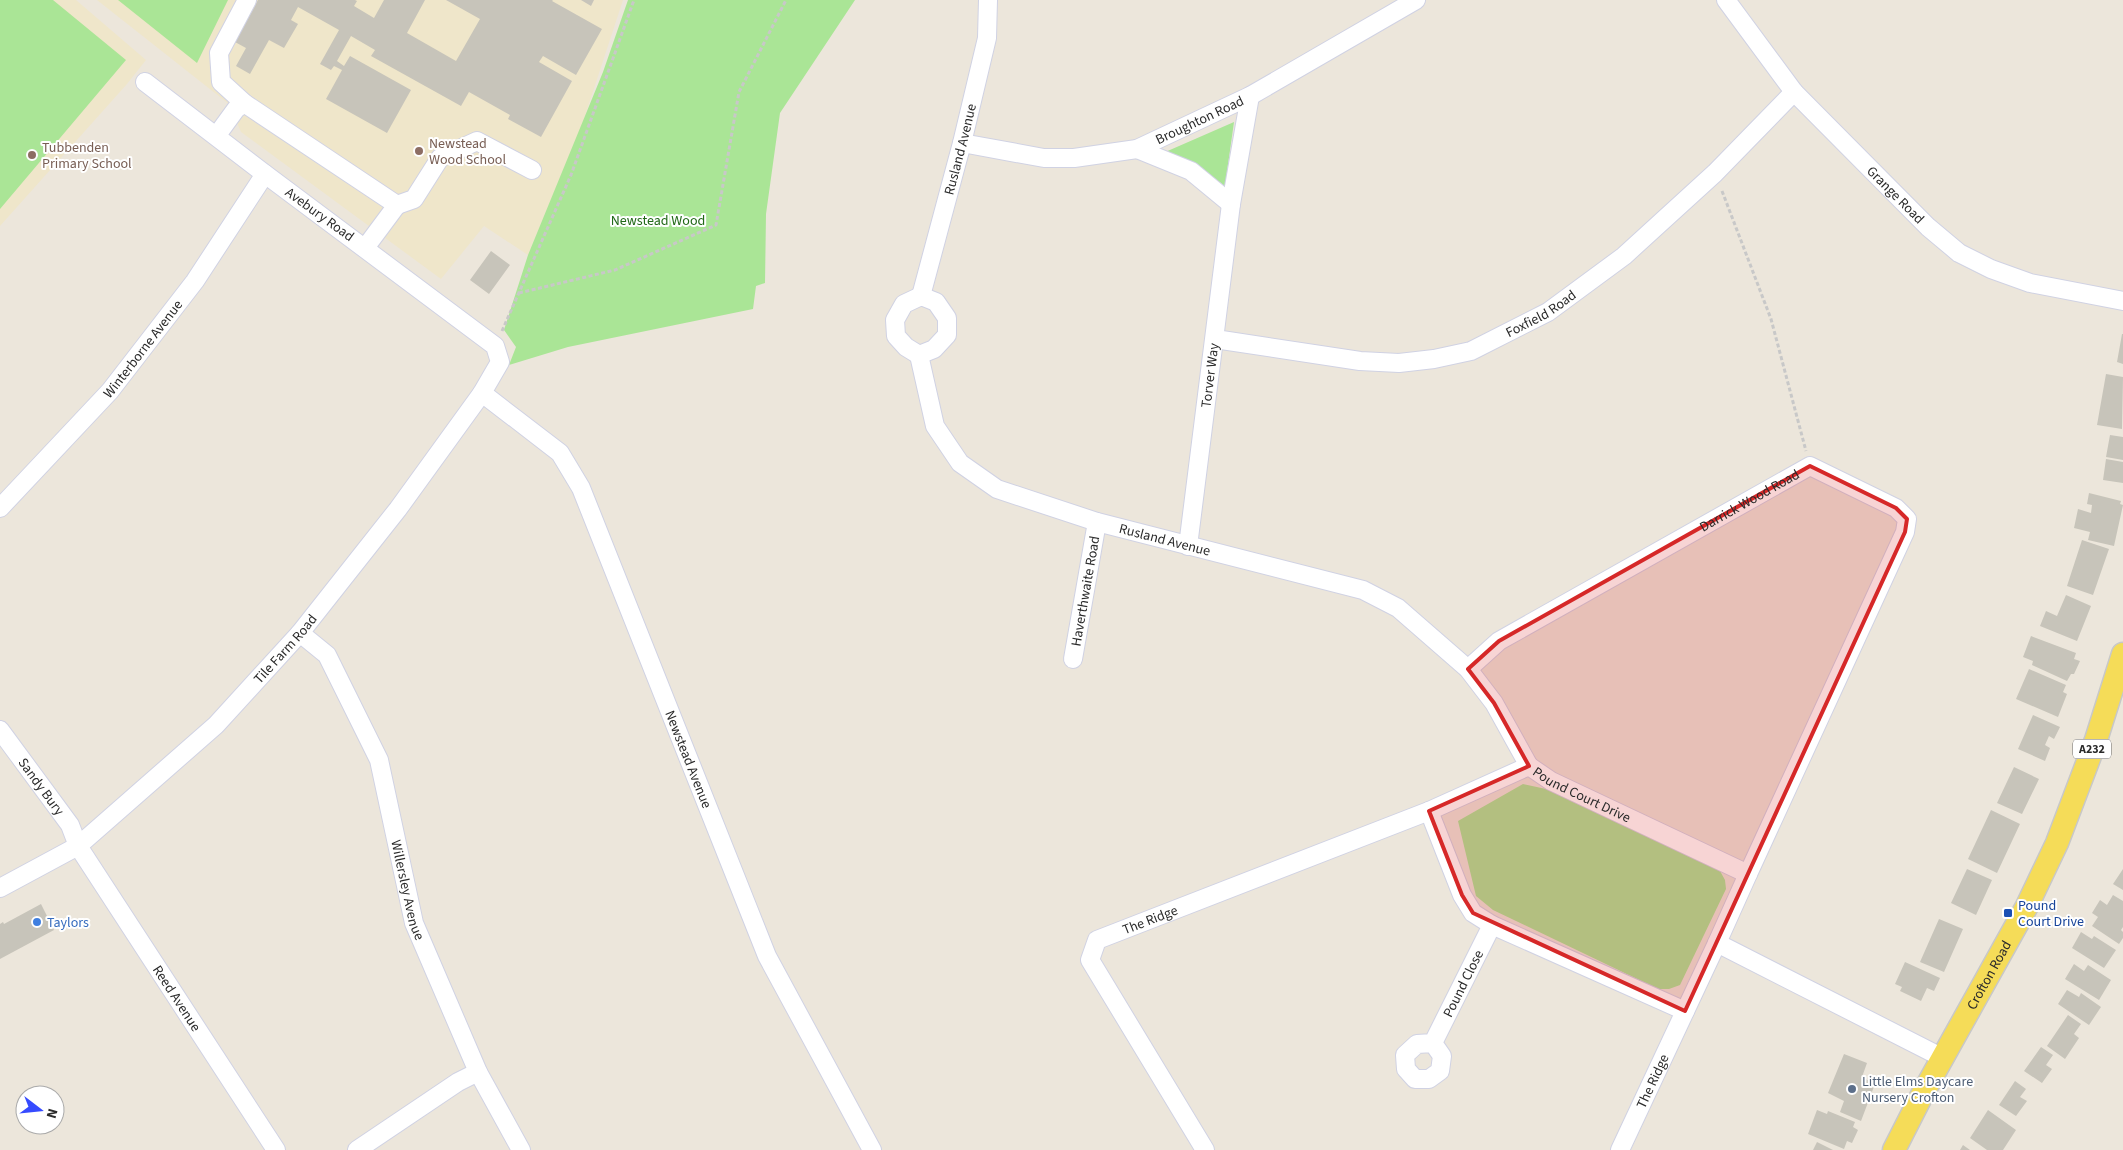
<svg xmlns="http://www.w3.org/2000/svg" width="2123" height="1150" font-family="'Source Sans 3',sans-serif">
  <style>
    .education { fill: #efe6ca }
    .green { fill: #aae596 }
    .building { fill: #c7c4ba }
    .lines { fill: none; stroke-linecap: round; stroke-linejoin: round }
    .minor-casing { stroke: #d0d2e3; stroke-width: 20 }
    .major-casing { stroke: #c8c8c8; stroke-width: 25 }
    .path { stroke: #c8c8c8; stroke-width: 3; stroke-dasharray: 4 2.5; stroke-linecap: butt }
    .minor { stroke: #fff; stroke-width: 18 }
    .major { stroke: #f5dc58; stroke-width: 22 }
    .marked { fill: #d62828; fill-opacity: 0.2; stroke: #d62828; stroke-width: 4; stroke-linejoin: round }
    .education-dot { fill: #8d6e63; stroke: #fff; stroke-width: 2 }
    .transit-dot { fill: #1a4fb4; stroke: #fff; stroke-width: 2 }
    .shop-dot { fill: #3f7fe0; stroke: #fff; stroke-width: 2 }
    .service-dot { fill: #5c6f8a; stroke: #fff; stroke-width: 2 }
    .labels { text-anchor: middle; stroke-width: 4; stroke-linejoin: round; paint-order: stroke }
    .shield { fill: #fff; stroke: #6a6a6a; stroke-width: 1 }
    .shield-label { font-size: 12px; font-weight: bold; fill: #2a2a2a }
    .street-label { font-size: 14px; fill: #2a2a2a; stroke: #fff }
    .education-label { font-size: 14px; fill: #785e54; stroke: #fff; text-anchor: start }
    .park-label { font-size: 14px; fill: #226918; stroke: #fff }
    .transit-label { font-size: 14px; fill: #164399; stroke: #fff; text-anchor: start }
    .shop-label { font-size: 14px; fill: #366cbe; stroke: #fff; text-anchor: start }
    .service-label { font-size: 14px; fill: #4e5e75; stroke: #fff; text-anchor: start }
  </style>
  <rect width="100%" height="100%" fill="#ece6db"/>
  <!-- education -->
  <path class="education" d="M0,0H76L146,60L127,84L0,226Z
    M97,0H623L582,125L528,255L484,226L441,279L241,132L235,118L239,112Z"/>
  <!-- green -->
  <path class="green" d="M0,0H53L126,60L0,209Z
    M118,0H228L197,63Z
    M628,0H855L780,113L766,214L765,283L756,286L753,309L568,347L509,365L516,347L504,330L528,255L603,72Z
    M1234,122L1225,186L1196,165L1163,153Z
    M1523,784L1546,789L1720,871L1725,880L1726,889L1680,985L1669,989H1658L1493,910L1476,896L1458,821Z"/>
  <!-- building -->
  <path class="building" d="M258,0H355L357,1L354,6L374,18L384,0H425L407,33L456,61L480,19L446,0H553L552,1L602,29L576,75L543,56L539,62L572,81L541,137L508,119L510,115L469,92L461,106L371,56L375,50L351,36L337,61L344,66L350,56L411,90L387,133L326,99L342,70L334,66L331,70L320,64L339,30L298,7L291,20L298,24L284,48L269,40L250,74L236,66L246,48L235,42Z
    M581,0H594L591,6Z
    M491,251L510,265L489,294L470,280Z
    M2122,334H2123V364L2117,362Z
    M2106,374L2123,377L2122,429L2097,425Z
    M2110,435L2123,437V460L2106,457Z
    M2106,459L2123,462V483L2103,480Z
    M2089,493L2121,501L2120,504L2123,505L2114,546L2088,540L2090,532L2074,528L2078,509L2091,513L2092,505L2087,504Z
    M2082,540L2109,549L2093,595L2067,586Z
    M2066,595L2091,606L2077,641L2040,626L2046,611L2057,616Z
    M2031,636L2076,653L2074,659L2080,661L2074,674H2071L2067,681L2032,665L2033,661L2023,657Z
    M2029,669L2066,685L2063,692L2067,694L2058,717L2016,699Z
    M2033,715L2060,727L2054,739L2049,736L2045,745L2050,748L2045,761L2018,749Z
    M2014,767L2039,779L2022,814L1997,803Z
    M1991,810L2020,824L1997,873L1968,859Z
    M1967,869L1992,880L1976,915L1951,903Z
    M2123,869V890L2113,884Z
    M2113,895L2123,901V927L2121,930L2123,932V938L2119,944L2092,926L2098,917L2092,913L2100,900L2107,905Z
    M41,904L54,930L0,959V924L3,922L4,924Z
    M1939,919L1963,929L1944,972L1920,962Z
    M2081,932L2092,939L2094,936L2116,950L2104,968L2072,948Z
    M1905,962L1940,978L1934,991L1927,988L1921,1001L1900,991L1902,987L1895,984Z
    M2074,964L2084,971L2088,965L2111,980L2099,1000L2065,979Z
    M2067,990L2079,997L2081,993L2101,1007L2089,1025L2058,1004Z
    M2068,1015L2081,1024L2074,1034L2079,1038L2065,1059L2047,1046Z
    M2041,1047L2053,1055L2046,1065L2052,1069L2042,1083L2024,1071Z
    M1844,1054L1867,1063L1862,1077L1875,1084L1861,1121L1840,1112L1844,1101L1828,1093Z
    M2015,1081L2026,1089L2020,1097L2027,1101L2016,1116L1999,1105Z
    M1817,1110L1827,1114L1828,1111L1855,1122L1853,1127L1858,1130L1852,1143L1847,1141L1844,1149L1808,1134Z
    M1988,1110L2016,1130L2003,1150H1987L1970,1138Z
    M1817,1142L1833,1150H1813Z
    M1963,1145L1970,1150H1960Z"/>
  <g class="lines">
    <defs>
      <g id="minor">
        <path id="s1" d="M1726,0L1794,92L1928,227L1959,253L1991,269L2030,283L2123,301"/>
        <path d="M244,103L397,205L414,199L440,158L477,141L532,170"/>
        <path d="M217,135L236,109L244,103L221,82L219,53L247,0"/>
        <path id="s2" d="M962,143L1044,158H1074L1137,149L1250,96L1416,0"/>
        <path d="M1137,149L1191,171L1231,204"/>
        <path d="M365,248L397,205"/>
        <path id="s3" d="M921,296L962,143L987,38L988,0"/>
        <path d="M921,296L936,302L947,318V335L934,349L919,355L906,347L896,336L895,320L904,304Z"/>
        <path id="s4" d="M1215,339L1360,361L1399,363L1434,359L1471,351L1548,312L1624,256L1715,173L1794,92"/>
        <path id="s5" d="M919,355L935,426L960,463L997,489L1097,522L1363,590L1398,608L1468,669L1494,703L1529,766"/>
        <path id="s6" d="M482,393L560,453L581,488L767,956L872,1150"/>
        <path id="s7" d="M0,508L110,391L195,281L265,174"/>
        <path id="s8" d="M1188,546L1231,204L1250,96"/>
        <path id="s9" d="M300,633L327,655L379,760L414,923L478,1072L521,1150"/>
        <path id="s10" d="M1073,659L1097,522"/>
        <path id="s11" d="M1468,669L1499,641L1810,466L1896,508L1907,519L1905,532L1748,874"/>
        <path id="s12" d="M0,730L70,825L78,846L276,1150"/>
        <path id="s13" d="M0,888L78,846L216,725L300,633L398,509L482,393L500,362L495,346L265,174L145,82"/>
        <path id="s14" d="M1685,1011L1492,925L1473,913L1462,895L1429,811L1529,766L1551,781L1748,874L1717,943L1943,1058"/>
        <path id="s15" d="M1433,1043L1417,1044L1405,1055L1406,1069L1415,1079H1429L1440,1071L1442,1056L1433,1043L1492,925"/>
        <path d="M357,1150L458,1082L478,1072"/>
        <path id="s16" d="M1205,1150L1090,960L1097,940L1429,811"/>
        <path id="s17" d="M1620,1150L1717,943"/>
      </g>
      <g id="major">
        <path id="s18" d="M1894,1150L1923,1093L2027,906L2057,843L2096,740L2123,654"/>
      </g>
    </defs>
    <!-- minor casing -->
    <use href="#minor" class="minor-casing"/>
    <!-- major casing -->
    <use href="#major" class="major-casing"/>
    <!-- path -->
    <path class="path" d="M1722,191L1771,319L1806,451
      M519,293L615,270L716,225L739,92L786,0
      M502,331L571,175L634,0"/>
    <!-- minor -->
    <use href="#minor" class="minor"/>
    <!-- major -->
    <use href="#major" class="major"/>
  </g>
  <!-- marked area -->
  <path class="marked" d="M1810,466L1896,508L1907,519L1905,532L1685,1011L1473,913L1462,895L1429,811L1529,766L1494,703L1468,669L1499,641Z"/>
  <!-- markers -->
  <g class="education-dot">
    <circle cx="419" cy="151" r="5"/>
    <circle cx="32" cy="155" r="5"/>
  </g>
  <rect class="transit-dot" x="2003" y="908" width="10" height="10" rx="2.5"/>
  <circle class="shop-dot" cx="37" cy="922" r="5"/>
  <circle class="service-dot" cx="1852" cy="1089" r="5"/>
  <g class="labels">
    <!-- shield labels -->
    <rect class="shield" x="2073" y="739.5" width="38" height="19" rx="4"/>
    <g class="shield-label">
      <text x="2092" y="753">A232</text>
    </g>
    <!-- street labels -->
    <g class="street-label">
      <text dy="5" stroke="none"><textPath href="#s2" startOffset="246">Broughton Road</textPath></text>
      <text dy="5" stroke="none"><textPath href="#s3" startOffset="152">Rusland Avenue</textPath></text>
      <text dy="5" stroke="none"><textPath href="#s1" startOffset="259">Grange Road</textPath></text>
      <text transform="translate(320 214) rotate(36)" y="5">Avebury Road</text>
      <text dy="5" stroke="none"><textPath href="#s4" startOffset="338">Foxfield Road</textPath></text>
      <text dy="5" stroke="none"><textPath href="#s7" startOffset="214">Winterborne Avenue</textPath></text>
      <text dy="5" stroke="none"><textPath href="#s8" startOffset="172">Torver Way</textPath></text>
      <text dy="5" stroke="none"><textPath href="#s11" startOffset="329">Darrick Wood Road</textPath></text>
      <text dy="5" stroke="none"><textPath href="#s5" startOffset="338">Rusland Avenue</textPath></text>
      <text dy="5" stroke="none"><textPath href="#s10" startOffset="69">Haverthwaite Road</textPath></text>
      <text dy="5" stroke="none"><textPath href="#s13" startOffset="375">Tile Farm Road</textPath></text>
      <text dy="5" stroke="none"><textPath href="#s6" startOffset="431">Newstead Avenue</textPath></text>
      <text dy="5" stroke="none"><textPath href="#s12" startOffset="70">Sandy Bury</textPath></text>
      <text dy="5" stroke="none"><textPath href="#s14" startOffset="515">Pound Court Drive</textPath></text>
      <text dy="5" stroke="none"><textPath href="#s9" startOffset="285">Willersley Avenue</textPath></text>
      <text dy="5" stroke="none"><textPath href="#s16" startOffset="300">The Ridge</textPath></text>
      <text dy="5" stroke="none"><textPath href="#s18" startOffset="199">Crofton Road</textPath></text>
      <text dy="5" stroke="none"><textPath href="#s15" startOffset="185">Pound Close</textPath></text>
      <text dy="5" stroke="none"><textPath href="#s12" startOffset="322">Reed Avenue</textPath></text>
      <text dy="5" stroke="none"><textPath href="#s17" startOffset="76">The Ridge</textPath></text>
    </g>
    <!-- education labels -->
    <g class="education-label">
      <text x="429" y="148">Newstead<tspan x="429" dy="16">Wood School</tspan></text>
      <text x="42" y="152">Tubbenden<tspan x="42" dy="16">Primary School</tspan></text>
    </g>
    <!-- park labels -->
    <g class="park-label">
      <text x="658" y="225">Newstead Wood</text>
    </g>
    <!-- transit labels -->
    <g class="transit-label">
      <text x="2018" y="910">Pound<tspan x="2018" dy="16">Court Drive</tspan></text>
    </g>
    <!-- shop labels -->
    <g class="shop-label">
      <text x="47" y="927">Taylors</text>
    </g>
    <!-- service labels -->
    <g class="service-label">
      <text x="1862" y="1086">Little Elms Daycare<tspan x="1862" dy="16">Nursery Crofton</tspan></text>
    </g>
  </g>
  <!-- north arrow -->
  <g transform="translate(40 1110) rotate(106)"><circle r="24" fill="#ffffff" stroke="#aaaaaa"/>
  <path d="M0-4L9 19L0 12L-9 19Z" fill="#364bff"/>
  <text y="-8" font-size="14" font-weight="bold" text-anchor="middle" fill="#2a2a2a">N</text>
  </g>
</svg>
